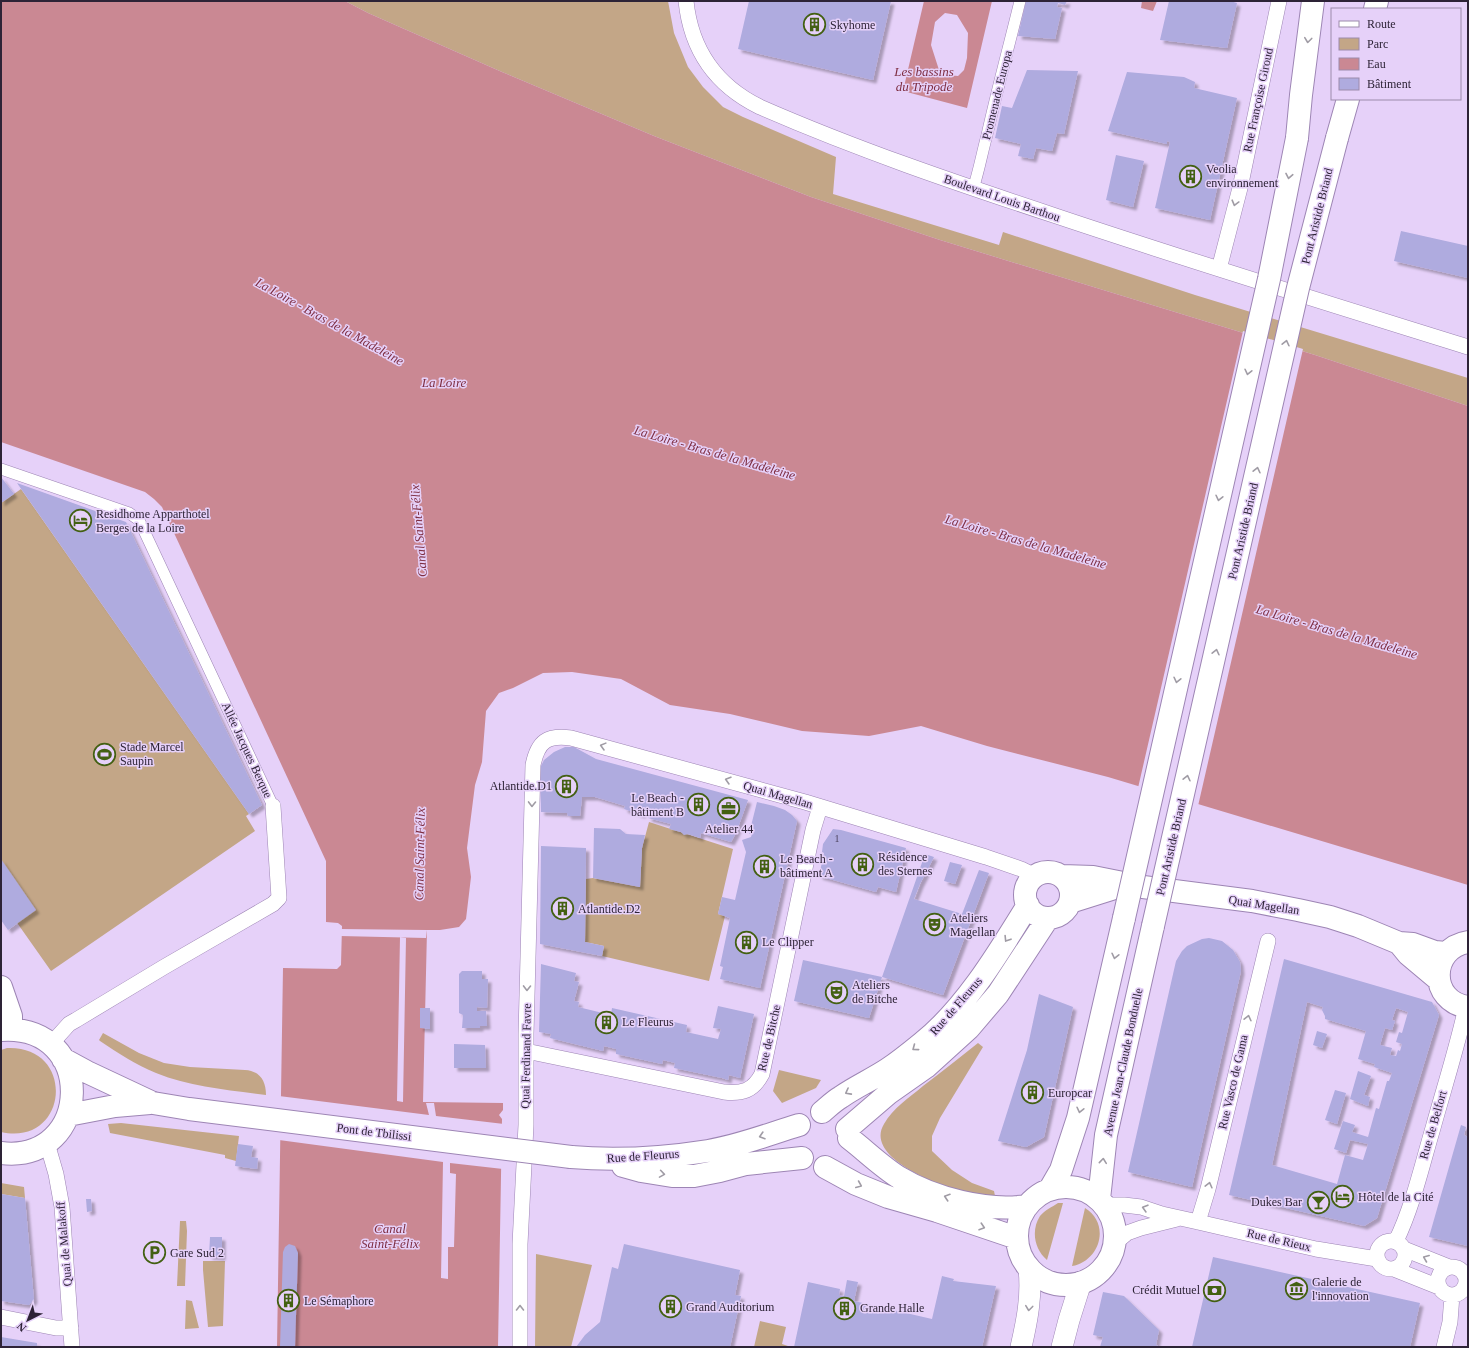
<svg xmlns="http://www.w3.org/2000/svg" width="1469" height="1348" font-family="'Times New Roman',serif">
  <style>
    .green { fill: #c3a687 }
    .water { fill: #ca8893; fill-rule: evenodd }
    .pier { fill: #e6d1f9 }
    .building { fill: #afabdf; fill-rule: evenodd; filter: url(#shadow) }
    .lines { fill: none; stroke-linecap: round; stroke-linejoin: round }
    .pedestrian-casing { stroke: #9d85b4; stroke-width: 12 }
    .minor-casing { stroke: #9d85b4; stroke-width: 16 }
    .secondary-casing { stroke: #9d85b4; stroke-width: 22 }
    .primary-casing { stroke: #9d85b4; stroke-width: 24 }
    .pedestrian { stroke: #fff; stroke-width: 11 }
    .minor { stroke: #fff; stroke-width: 15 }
    .secondary { stroke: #fff; stroke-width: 21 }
    .primary { stroke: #fff; stroke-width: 22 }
    .primary-bridge-casing { stroke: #9d85b4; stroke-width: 24; stroke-linecap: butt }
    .primary-bridge { stroke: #fff; stroke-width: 22 }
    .oneway { stroke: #a09ca5 }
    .labels { text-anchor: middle; stroke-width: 3; stroke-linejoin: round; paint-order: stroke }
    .number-label { font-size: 10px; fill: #4e4560 }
    .poi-label { font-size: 12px; fill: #2d2336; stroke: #e6d1f9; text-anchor: start }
    .street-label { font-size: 12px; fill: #2d2336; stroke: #e6d1f9 }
    .water-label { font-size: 13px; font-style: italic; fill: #7e2e42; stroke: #e6d1f9 }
  </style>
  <defs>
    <filter id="shadow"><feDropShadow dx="3.5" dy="3.5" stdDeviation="1" flood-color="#0004"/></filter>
  </defs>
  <rect width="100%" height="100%" fill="#e6d1f9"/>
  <!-- green -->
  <path class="green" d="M345,1H668L674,33L688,67L703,87L723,107L743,117L836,157L833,194L999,245L1003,232L1195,295L1468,378V406L1315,355L940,240L811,197L654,136L502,72L368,13Z
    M21,489L249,814L246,816L255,831L51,971L1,900V503Z
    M649,822L733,849L718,914L725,916L709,981L602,956L604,946L585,942L586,879L593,878L640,887L642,848Z
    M103,1033L139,1053L164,1063L190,1067L245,1070C260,1071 266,1081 266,1095C228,1090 191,1087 156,1073C136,1065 118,1053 100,1041L99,1040Z
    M978,1043L983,1047L940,1118L932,1136V1151L952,1170L972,1183L994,1191L995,1196C983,1195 970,1195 959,1191C936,1184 864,1157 884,1124C893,1108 909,1098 923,1086C942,1072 960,1057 978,1043Z
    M7,1048C77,1045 69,1147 1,1132V1050Z
    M779,1070L821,1080L816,1088L782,1103L773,1091Z
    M121,1123L239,1136L236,1161L225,1158V1155L110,1133L108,1124Z
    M1,1183L24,1187L25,1198L1,1194Z
    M1058,1203H1063L1047,1260C1034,1249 1031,1230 1040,1216C1045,1210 1052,1207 1058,1203Z
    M1085,1208C1111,1224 1100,1261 1072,1266Z
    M180,1221H186L187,1231L185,1286H177Z
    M536,1254L592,1265L571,1347H535Z
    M203,1261H225L223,1326L208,1327L203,1270Z
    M186,1300L192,1301L199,1328L185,1329Z
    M760,1321L786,1327L782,1344L791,1347H754Z"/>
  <!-- water -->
  <path class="water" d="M1,1H345L368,13L502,72L654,136L811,197L940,240L1315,355L1468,406V885L1108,777L987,746L921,726L869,736L802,731L730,714L670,705L621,679L572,672L543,673L513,688L499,693L486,711L482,762L475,785L467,848L471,877L466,919L459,927L440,930H427L423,1102L503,1103V1110L499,1115L502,1119L498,1347H277L283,968L337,969L341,965L342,926L338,923L326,922V861L162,507L154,499L145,492L1,442ZM400,937L406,938L403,1102L397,1101Z
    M924,1H992L967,108L903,91ZM945,13L957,15L968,33L967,58L964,70L958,76L947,75L939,70L931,45L935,22Z
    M1142,1H1157L1153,11L1141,8Z"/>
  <!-- pier -->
  <path class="pier" d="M1243,331L1303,349L1198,806L1138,788Z
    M340,929L427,930L426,938L340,936Z
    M279,1096L429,1115L426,1103H434L436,1116L504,1124L503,1169L450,1163V1191V1173L456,1174L454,1247H448V1279L441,1278L443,1162L279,1140Z"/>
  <!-- building -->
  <path class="building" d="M749,1H891L873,80L738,49Z
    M1026,1H1067L1065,5L1058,3L1057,7L1062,8L1055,39L1018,36Z
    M1169,1H1230L1237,3L1227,48L1160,40Z
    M1027,70L1078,71L1064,134L1057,133L1052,151L1036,148L1033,159L1018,156L1021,144L995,138L1002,106L1012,108Z
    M1127,72L1184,77L1195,82L1194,88L1237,98L1210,220L1155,208L1170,142L1167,141V144L1108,131Z
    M1116,155L1144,161L1133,207L1106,200Z
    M1401,231L1468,246V278L1394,261Z
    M1,477L14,494L1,503Z
    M17,483L126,522L262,805L249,814Z
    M565,747H574L596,759L748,800L736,833L731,842L701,833L700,838L688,834L684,835L681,832L669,829L671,824L648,818L651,810L644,809L642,815L624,809L625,806L595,797H582L580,816H568L567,813L541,812L540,768L544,760L554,752Z
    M757,802L774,806L785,810L792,815L797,821L760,988L720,979L723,967L720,966L730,918L718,914L722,897L735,900L746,852L742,840L751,837L752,834H749Z
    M594,828L620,829L626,834L645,835L642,848L640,887L593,878Z
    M833,829L841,830L906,848L896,892L878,887L876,892L819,876L824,853L822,852L823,844Z
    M541,846L586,848L585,942L604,946L602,956L540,944Z
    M925,854L934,857L920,884L914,899L962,914L979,870L989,873L943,995L882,977Z
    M1,859L36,910L8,930L1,920Z
    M950,862L962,865L955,884L944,881Z
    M1209,938L1222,941L1233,950L1240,962L1241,971L1192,1187L1128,1172L1176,961L1182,951L1187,946L1202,939Z
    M1284,959L1432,1002L1439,1015L1377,1218L1364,1226L1229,1195ZM1307,1002L1323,1007L1322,1010L1325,1016V1019L1366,1031L1358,1059L1375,1064L1374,1067L1392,1073L1389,1081H1387L1379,1109L1376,1108L1368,1137L1352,1132L1355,1125L1343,1121L1334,1149L1346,1153L1350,1140L1368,1144L1363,1160L1345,1155L1337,1184L1272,1165ZM1396,1008L1408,1012L1402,1033L1399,1032L1396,1042L1402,1044L1400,1051L1398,1050L1396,1056L1390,1055L1392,1048L1380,1045L1385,1028L1392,1030L1395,1021L1392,1020Z
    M803,960L882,977L869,1018L794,1001Z
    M541,964L576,973L574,981L579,982L574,1001L579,1002L578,1007L611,1015L612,1008L687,1025L686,1032L718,1039L721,1029L713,1028L718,1006L754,1014L740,1078L729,1075L728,1080L722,1078L674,1068L675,1063L663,1060L662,1064L616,1054V1049L604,1046L603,1051L550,1038L551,1034L539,1032Z
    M462,971H482V979H488L487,1008L477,1007V1011H486L487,1026H480V1028H462L463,1015L459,1013V974Z
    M1039,994L1073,1007L1044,1137L1026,1147L998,1141L1027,1050Z
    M420,1008H430V1029L420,1028Z
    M1317,1031L1327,1034L1322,1048L1313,1045Z
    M454,1044L485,1045L486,1068H454Z
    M1358,1071L1371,1076L1364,1095L1370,1097L1368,1106L1350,1099Z
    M1335,1090L1346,1093L1337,1124L1325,1120Z
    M1461,1125L1466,1127L1464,1135L1468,1137V1246L1429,1237Z
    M238,1144L253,1146L251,1157L258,1158L257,1169L235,1166Z
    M1,1194L25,1198L34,1300L29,1305L1,1301Z
    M86,1199H91L92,1211L87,1212Z
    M210,1237H222V1257L209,1256Z
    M289,1244L295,1246L298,1253L295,1347H280L283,1252L285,1247Z
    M624,1244L740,1270L735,1295L741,1296L730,1347H576L585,1335L600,1322L612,1267L618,1269Z
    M1213,1257L1420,1303L1410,1347H1192Z
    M942,1276L954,1279L953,1281L996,1286L982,1347H794L808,1282L840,1289L839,1295L844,1296L847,1280L858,1282L854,1301L932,1319Z
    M1103,1292L1124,1296L1159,1330L1156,1345L1160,1347H1100L1103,1337L1093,1335Z
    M1,1337L37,1343V1347H1Z"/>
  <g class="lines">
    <defs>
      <path id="pedestrian" d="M973,189C979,171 982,153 987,135C997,90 1009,46 1020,1
        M1,469L129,513L139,520L273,806"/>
      <path id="minor" d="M686,1C691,50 715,85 760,107C856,149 956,183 1056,216C1193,262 1330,304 1468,347
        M1219,269L1240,188L1279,1
        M51,1044L69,1024L76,1020L164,967L273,904L279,898L273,806
        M526,1051L724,1092C742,1094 753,1091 762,1074L813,830L820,807
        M47,1143L56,1174L62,1207L72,1347
        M1104,1205H1124L1141,1207L1162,1214L1198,1222L1316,1249L1377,1259
        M1198,1222L1208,1189L1268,941
        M1377 1255a14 14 0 1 1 28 0a14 14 0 1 1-28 0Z
        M1396,1241C1413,1206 1422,1165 1433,1128C1444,1088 1457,1048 1466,1007
        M1115,1243L1127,1233L1141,1228L1177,1219
        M1404,1249L1449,1267
        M1438 1281a14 14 0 1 1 28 0a14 14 0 1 1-28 0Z
        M1394,1269L1439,1287
        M1,1317L56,1328H71
        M520,1347V1244L526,1125V1034L533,765C538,741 547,735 571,738L805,802L986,857L1021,869L1035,876
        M1444,1347L1450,1322L1452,1295"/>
      <path id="secondary" d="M1021,1347C1027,1321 1032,1296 1029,1269
        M1062,1347L1069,1320L1081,1282"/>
      <path id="primary" d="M1375,9L1377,1
        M1297,138L1301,95L1313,1
        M1337,138L1348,99
        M1025 895a23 23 0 1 1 46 0a23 23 0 1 1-46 0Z
        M1062,876L1093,877L1143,887L1252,901L1298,910L1330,917L1358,926L1399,943L1413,944L1435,952L1446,953
        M1070,902L1124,885
        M1468,942C1429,948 1429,1002 1468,1007
        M1399,943L1408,954L1439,980
        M1,987L11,1016V1029
        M1,1030C98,1023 93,1164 1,1153
        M63,1059L87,1072L153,1103
        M822,1112C828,1107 834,1101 841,1097C855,1087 873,1079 888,1069C900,1061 911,1052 922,1043C965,1009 999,952 1028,905
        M68,1115L115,1106L150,1103
        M847,1129L889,1093L926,1067L969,1028L998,994L1048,918
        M849,1138C866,1151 882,1167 900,1178C933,1198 987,1212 1026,1206
        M571,1157C617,1161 663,1158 708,1151C739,1146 769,1134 799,1125
        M623,1166L641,1171L672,1176H694L720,1171L746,1164L802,1158
        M825,1167L856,1184L888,1197L937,1211L1017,1238
        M1017 1236a49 49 0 1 1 98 0a49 49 0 1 1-98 0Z
        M1050,1189L1061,1170L1078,1118L1124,918
        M1099,1199L1106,1135L1153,926"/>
    </defs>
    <!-- pedestrian casing -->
    <use href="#pedestrian" class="pedestrian-casing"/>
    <!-- minor casing -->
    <use href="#minor" class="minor-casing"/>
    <!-- secondary casing -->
    <use href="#secondary" class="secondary-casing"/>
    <!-- primary casing -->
    <use href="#primary" class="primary-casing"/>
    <!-- pedestrian -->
    <use href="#pedestrian" class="pedestrian"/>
    <!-- minor -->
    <use href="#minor" class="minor"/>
    <!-- secondary -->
    <use href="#secondary" class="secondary"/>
    <!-- primary -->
    <use href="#primary" class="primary"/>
    <defs>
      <path id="primary-bridge" d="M1124,918L1269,279L1297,138
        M1153,926L1298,288L1337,138
        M153,1103L189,1109L571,1157"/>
    </defs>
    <!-- primary-bridge casing -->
    <use href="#primary-bridge" class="primary-bridge-casing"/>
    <!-- primary-bridge -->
    <use href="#primary-bridge" class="primary-bridge"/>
  </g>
  <!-- one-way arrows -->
  <defs><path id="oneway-chevron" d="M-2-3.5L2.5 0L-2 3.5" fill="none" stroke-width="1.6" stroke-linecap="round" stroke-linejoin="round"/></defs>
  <g class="oneway">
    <use href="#oneway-chevron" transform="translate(1308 40) rotate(97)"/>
    <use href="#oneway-chevron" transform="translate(1289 176) rotate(101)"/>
    <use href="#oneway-chevron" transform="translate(1235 203) rotate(105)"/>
    <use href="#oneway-chevron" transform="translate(1286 343) rotate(-77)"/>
    <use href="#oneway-chevron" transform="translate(1248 372) rotate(103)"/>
    <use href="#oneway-chevron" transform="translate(1257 470) rotate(-77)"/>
    <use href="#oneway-chevron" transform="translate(1219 498) rotate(103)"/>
    <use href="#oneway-chevron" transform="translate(1216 652) rotate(-77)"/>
    <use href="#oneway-chevron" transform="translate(1177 680) rotate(103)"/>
    <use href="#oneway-chevron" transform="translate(603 746) rotate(-165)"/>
    <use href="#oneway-chevron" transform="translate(1187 778) rotate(-77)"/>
    <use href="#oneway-chevron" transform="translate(728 780) rotate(-164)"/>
    <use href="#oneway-chevron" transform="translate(532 804) rotate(91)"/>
    <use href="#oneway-chevron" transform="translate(1007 939) rotate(122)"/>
    <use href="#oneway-chevron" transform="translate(1115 956) rotate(103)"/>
    <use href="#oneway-chevron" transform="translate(527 988) rotate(91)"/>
    <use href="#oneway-chevron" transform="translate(1248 1018) rotate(-77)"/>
    <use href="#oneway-chevron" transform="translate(915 1048) rotate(143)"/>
    <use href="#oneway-chevron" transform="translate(848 1092) rotate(152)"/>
    <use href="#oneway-chevron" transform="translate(1080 1110) rotate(103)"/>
    <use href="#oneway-chevron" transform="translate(762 1136) rotate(163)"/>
    <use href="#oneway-chevron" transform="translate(1103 1161) rotate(-84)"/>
    <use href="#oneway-chevron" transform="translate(662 1174) rotate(9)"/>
    <use href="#oneway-chevron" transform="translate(859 1185) rotate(23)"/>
    <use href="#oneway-chevron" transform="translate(1209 1185) rotate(-76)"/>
    <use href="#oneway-chevron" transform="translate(947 1197) rotate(-162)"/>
    <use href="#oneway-chevron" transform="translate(1145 1208) rotate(-164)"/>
    <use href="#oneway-chevron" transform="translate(982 1227) rotate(18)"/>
    <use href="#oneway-chevron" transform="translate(1426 1258) rotate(-158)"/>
    <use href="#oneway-chevron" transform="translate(520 1308) rotate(-90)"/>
    <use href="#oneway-chevron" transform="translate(1029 1308) rotate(97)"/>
  </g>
  <!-- icons -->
  <defs>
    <symbol id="building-ring" viewBox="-11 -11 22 22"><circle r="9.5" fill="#e6d1f9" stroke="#436012" stroke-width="1.5"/><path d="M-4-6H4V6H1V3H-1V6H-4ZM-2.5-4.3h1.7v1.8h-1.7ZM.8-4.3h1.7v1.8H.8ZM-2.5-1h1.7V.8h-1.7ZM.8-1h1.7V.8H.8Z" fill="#436012"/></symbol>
    <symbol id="hotel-ring" viewBox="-11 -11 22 22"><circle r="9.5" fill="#e6d1f9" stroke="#436012" stroke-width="1.5"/><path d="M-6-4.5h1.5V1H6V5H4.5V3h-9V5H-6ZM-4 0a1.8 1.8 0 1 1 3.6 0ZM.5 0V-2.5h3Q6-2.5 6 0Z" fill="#436012"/></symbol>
    <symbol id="stadium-ring" viewBox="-11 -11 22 22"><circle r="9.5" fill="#e6d1f9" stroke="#436012" stroke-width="1.5"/><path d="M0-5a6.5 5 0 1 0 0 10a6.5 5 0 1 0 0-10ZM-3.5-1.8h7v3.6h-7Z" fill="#436012"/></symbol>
    <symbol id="office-ring" viewBox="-11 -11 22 22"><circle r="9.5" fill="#e6d1f9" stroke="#436012" stroke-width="1.5"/><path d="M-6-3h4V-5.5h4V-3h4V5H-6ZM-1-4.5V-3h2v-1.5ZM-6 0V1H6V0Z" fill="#436012"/></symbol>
    <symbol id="theatre-ring" viewBox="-11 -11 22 22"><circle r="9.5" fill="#e6d1f9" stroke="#436012" stroke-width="1.5"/><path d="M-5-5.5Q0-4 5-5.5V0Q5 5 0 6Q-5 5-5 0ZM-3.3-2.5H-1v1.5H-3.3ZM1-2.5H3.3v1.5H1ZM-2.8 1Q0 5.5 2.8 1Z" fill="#436012"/></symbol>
    <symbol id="bar-ring" viewBox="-11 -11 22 22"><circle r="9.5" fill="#e6d1f9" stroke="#436012" stroke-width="1.5"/><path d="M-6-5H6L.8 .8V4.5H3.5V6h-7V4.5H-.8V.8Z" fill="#436012"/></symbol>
    <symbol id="parking-ring" viewBox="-11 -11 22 22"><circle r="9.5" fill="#e6d1f9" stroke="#436012" stroke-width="1.5"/><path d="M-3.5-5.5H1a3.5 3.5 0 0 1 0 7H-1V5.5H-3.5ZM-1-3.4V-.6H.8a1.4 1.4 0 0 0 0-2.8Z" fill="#436012"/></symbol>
    <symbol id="museum-ring" viewBox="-11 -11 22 22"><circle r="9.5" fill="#e6d1f9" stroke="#436012" stroke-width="1.5"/><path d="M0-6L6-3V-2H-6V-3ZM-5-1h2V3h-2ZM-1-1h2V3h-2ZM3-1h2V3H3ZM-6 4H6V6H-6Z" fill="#436012"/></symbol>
    <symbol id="bank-ring" viewBox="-11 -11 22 22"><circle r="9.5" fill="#e6d1f9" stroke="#436012" stroke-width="1.5"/><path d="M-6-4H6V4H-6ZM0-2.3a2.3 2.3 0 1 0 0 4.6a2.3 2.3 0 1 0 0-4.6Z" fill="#436012"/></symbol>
  </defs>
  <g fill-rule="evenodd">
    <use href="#building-ring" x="802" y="12" width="25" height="25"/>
    <use href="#building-ring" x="1178" y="164" width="25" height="25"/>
    <use href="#hotel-ring" x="68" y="508" width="25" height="25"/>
    <use href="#stadium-ring" x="92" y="742" width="25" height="25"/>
    <use href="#building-ring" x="554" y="774" width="25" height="25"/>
    <use href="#building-ring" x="686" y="792" width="25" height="25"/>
    <use href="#office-ring" x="716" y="796" width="25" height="25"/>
    <use href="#building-ring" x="850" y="852" width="25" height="25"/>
    <use href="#building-ring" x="752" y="854" width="25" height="25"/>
    <use href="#building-ring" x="550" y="896" width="25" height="25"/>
    <use href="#theatre-ring" x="922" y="912" width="25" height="25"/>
    <use href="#building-ring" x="734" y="930" width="25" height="25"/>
    <use href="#theatre-ring" x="824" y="980" width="25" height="25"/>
    <use href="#building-ring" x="594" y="1010" width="25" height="25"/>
    <use href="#building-ring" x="1020" y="1080" width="25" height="25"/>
    <use href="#hotel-ring" x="1330" y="1184" width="25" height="25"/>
    <use href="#bar-ring" x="1306" y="1190" width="25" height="25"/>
    <use href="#parking-ring" x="142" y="1240" width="25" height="25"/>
    <use href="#museum-ring" x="1284" y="1276" width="25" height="25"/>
    <use href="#bank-ring" x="1202" y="1278" width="25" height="25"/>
    <use href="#building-ring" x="276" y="1288" width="25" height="25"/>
    <use href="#building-ring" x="658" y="1294" width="25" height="25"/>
    <use href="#building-ring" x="832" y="1296" width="25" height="25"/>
  </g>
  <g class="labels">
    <!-- number labels -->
    <g class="number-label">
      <text x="837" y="842">1</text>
    </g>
    <!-- poi labels -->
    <g class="poi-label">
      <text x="830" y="29">Skyhome</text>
      <text x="1206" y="173">Veolia<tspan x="1206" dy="14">environnement</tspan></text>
      <text x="96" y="518">Residhome Apparthotel<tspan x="96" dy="14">Berges de la Loire</tspan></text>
      <text x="120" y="751">Stade Marcel<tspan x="120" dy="14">Saupin</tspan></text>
      <text x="552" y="790" text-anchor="end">Atlantide.D1</text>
      <text x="684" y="802" text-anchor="end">Le Beach -<tspan x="684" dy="14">bâtiment B</tspan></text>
      <text x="729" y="833" text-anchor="middle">Atelier 44</text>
      <text x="878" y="861">Résidence<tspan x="878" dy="14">des Sternes</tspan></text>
      <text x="780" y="863">Le Beach -<tspan x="780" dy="14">bâtiment A</tspan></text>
      <text x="578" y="913">Atlantide.D2</text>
      <text x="950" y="922">Ateliers<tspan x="950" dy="14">Magellan</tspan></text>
      <text x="762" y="946">Le Clipper</text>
      <text x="852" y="989">Ateliers<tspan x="852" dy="14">de Bitche</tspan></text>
      <text x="622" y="1026">Le Fleurus</text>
      <text x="1048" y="1097">Europcar</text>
      <text x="1358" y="1201">Hôtel de la Cité</text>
      <text x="1302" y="1206" text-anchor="end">Dukes Bar</text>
      <text x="170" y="1257">Gare Sud 2</text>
      <text x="1312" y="1286">Galerie de<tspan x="1312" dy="14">l'innovation</tspan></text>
      <text x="1200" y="1294" text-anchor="end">Crédit Mutuel</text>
      <text x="304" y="1305">Le Sémaphore</text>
      <text x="686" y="1311">Grand Auditorium</text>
      <text x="860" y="1312">Grande Halle</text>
    </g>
    <!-- street labels -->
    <g class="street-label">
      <text transform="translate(997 95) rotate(-76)" y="4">Promenade Europa</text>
      <text transform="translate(1258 100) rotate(-78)" y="4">Rue Françoise Giroud</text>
      <text transform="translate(1002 198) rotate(19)" y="4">Boulevard Louis Barthou</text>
      <text transform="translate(1317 216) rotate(-76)" y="4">Pont Aristide Briand</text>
      <text transform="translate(1243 531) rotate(-77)" y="4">Pont Aristide Briand</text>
      <text transform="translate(247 750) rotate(65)" y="4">Allée Jacques Berque</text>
      <text transform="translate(778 795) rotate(16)" y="4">Quai Magellan</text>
      <text transform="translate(1171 847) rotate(-77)" y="4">Pont Aristide Briand</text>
      <text transform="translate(1264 905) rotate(9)" y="4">Quai Magellan</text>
      <text transform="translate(956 1006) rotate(-49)" y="4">Rue de Fleurus</text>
      <text transform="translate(769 1038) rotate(-77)" y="4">Rue de Bitche</text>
      <text transform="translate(526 1056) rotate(-89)" y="4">Quai Ferdinand Favre</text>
      <text transform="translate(1123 1062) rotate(-78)" y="4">Avenue Jean-Claude Bonduelle</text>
      <text transform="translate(1233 1082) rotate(-77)" y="4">Rue Vasco de Gama</text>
      <text transform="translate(1433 1125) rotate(-74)" y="4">Rue de Belfort</text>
      <text transform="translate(374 1132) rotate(7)" y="4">Pont de Tbilissi</text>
      <text transform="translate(643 1156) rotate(-4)" y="4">Rue de Fleurus</text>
      <text transform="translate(1279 1240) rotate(13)" y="4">Rue de Rieux</text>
      <text transform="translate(64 1244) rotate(-95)" y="4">Quai de Malakoff</text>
    </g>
    <!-- water labels -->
    <g class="water-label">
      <text x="924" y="76">Les bassins<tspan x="924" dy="15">du Tripode</tspan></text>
      <text transform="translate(330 321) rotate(29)" y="5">La Loire - Bras de la Madeleine</text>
      <text x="444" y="387">La Loire</text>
      <text transform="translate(715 452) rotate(16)" y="5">La Loire - Bras de la Madeleine</text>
      <text transform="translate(418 531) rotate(-95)" y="5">Canal Saint-Félix</text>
      <text transform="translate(1026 541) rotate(16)" y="5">La Loire - Bras de la Madeleine</text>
      <text transform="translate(1337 631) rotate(16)" y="5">La Loire - Bras de la Madeleine</text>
      <text transform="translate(419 854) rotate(-89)" y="5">Canal Saint-Félix</text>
      <text x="390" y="1233">Canal<tspan x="390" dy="15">Saint-Félix</tspan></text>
    </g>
  </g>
  <!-- border -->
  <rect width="1469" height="1348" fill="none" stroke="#2d2336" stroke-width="4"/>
  <!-- legend -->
  <rect x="1331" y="8" width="130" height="92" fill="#e6d1f9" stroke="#9c8bab"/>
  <rect x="1339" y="21" width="20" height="6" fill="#ffffff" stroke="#9c8bab"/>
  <text x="1367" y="28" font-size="12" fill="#2d2336">Route</text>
  <rect x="1339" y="38" width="20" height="12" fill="#c3a687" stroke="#9c8bab"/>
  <text x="1367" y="48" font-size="12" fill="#2d2336">Parc</text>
  <rect x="1339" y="58" width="20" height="12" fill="#ca8893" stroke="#9c8bab"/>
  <text x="1367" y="68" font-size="12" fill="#2d2336">Eau</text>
  <rect x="1339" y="78" width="20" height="12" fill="#afabdf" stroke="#9c8bab"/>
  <text x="1367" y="88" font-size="12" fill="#2d2336">Bâtiment</text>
  <!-- north arrow -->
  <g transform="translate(28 1320) rotate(222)" stroke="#e6d1f9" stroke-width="3" paint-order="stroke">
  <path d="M0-3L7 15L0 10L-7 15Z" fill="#2d2336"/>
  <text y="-6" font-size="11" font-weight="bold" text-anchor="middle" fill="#2d2336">N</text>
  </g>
</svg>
